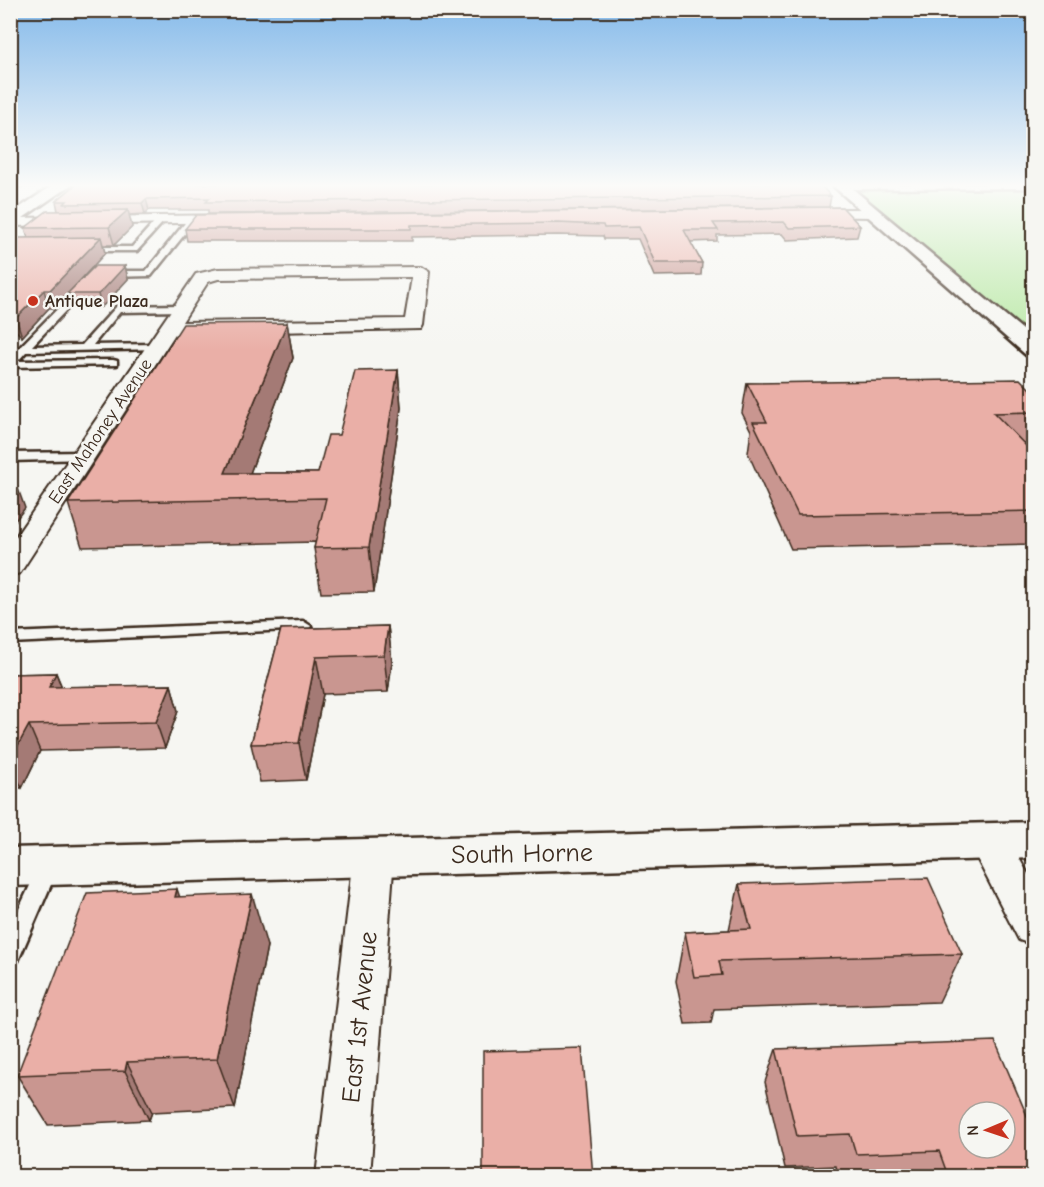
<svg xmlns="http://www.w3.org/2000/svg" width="1044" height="1187" font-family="'Comic Neue',sans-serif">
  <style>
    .green { fill: #bae9a7; stroke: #7a8a62; stroke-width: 1.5 }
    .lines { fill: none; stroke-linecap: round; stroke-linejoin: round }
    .service-casing { stroke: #3b2a1e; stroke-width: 5 }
    .minor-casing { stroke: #3b2a1e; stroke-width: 4 }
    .tertiary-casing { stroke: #3b2a1e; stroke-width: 5 }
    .primary-casing { stroke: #3b2a1e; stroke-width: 5 }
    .service { fill: #f6f6f2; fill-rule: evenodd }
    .minor { fill: #f6f6f2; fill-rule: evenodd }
    .tertiary { fill: #f6f6f2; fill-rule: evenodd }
    .primary { fill: #f6f6f2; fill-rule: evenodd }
    .tram { stroke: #3b2a1e; stroke-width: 1.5 }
    .wall { fill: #c99690; stroke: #3b2a1e; stroke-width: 1.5 }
    .shaded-wall { fill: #a47a75; stroke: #3b2a1e; stroke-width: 1.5 }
    .building { fill: #eaafa7; stroke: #3b2a1e; stroke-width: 1.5; fill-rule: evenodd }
    .poi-dot { fill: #c8321e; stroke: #f6f6f2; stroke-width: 2 }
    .labels { text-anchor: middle; stroke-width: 5; stroke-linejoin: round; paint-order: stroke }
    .far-poi-label { font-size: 18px; font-weight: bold; fill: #3b2a1e; stroke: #f6f6f2; text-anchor: start }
    .far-street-label { font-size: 18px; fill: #3b2a1e; stroke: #f6f6f2 }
    .near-street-label { font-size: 26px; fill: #3b2a1e; stroke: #f6f6f2 }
  </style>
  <rect width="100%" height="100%" fill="#f6f6f2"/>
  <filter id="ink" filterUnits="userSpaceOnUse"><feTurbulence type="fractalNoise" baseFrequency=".0167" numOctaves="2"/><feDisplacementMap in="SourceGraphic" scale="12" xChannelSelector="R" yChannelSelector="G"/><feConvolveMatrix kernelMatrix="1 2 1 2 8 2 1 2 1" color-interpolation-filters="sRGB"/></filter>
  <g filter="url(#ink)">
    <!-- green -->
    <path class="green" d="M1033,187V340L853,189L861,188Z"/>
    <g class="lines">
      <defs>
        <path id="service" d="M10,184H34V185L10,187Z
          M10,195L15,196L16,197L10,199Z
          M158,218L165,220L137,251H83L79,249L83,247H132Z
          M189,218L196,220L151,276L107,277L103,274L107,271H146Z
          M80,286L87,288L32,346L82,345L117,306L182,305L187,308L182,311L120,312L93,345L156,344L159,345V349L26,352L18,361L113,360L117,361V365L10,367V357Z
          M84,452L88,453V459L10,461V453Z
          M303,621L311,626L309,629L10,643V633Z
          M49,857L56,860L59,866L18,961L10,964V928L42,860Z"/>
        <path id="minor" d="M806,209H872L879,213L872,217L801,216V210Z
          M233,215L238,216L240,219L238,222L10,226L11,218Z
          M421,267L429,272L423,325L421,329L175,334L24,567L20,573L10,576V545L196,274L218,269ZM412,277L405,319L182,322L208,282L218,279Z
          M988,825L1002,829L1034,884V945L1019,940L968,841L974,829Z
          M374,840L388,845L394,857L370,1176H316L354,857L360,845Z"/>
        <path id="tertiary" d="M831,184H1034L1033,188L853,189L1034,339V356L1026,355Z
          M1034,822V858L10,886V848Z"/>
        <path id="primary" d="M55,184H72L10,227V214Z"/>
      </defs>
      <!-- service casing -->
      <use href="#service" class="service-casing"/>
      <!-- minor casing -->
      <use href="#minor" class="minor-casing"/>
      <!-- tertiary casing -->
      <use href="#tertiary" class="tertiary-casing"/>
      <!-- primary casing -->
      <use href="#primary" class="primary-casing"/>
      <!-- service -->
      <use href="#service" class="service"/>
      <!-- minor -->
      <use href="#minor" class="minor"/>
      <!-- tertiary -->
      <use href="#tertiary" class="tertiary"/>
      <!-- primary -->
      <use href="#primary" class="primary"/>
      <!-- tram -->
      <path class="tram" d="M10,213L51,184"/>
    </g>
    <!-- wall -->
    <path class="wall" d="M77,184L831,196L829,207L208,214V210H149L145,214L129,215L132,227L114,245H103L105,253L71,290L125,266L128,279L106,303L101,307L71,308L67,294L55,308H49L22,337L10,325V242L28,238L25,228L58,211L56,201Z
      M842,207L860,226L857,237L787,240L782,234L717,235V241L690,242L702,263L701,275L654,276L638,239H604L603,236L558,235L412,237V241H187L185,229Z
      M287,323L293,358L250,473H318L339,435L398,370L401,408L374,592L321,593L314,548L316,542L82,547L68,503Z
      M747,383L1034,393V442L1022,443L1034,454V544L791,549L748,453L751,431L742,413Z
      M388,626L392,662L388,692L323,694L306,780L260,782L251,744L281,629Z
      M56,673L62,687L171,685L178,711L165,748L40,751L22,788H10V674Z
      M739,884L962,954L939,1002L714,1009L711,1023L685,1024L676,981L685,932L729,930Z
      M179,897L267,946L235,1108L152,1112L149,1120L48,1125L17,1075Z
      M776,1049L1034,1176H838L836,1166L785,1168L765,1082Z"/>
    <!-- shaded-wall -->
    <path class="shaded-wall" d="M146,199L149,210L145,214L142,203Z
      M128,210L132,227L114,245L109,227Z
      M101,237L105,253L55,308L50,290Z
      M125,266L128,279L106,303L101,307L98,294Z
      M44,290L49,308L22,337L16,318Z
      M287,323L293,358L240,500L225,473Z
      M398,370L401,408L374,592L369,547Z
      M13,475L25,508L10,527V478Z
      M388,626L392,662L388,692L384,655Z
      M316,657L323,694L306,780L299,743Z
      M56,673L66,699L49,687Z
      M171,685L178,711L165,748L156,722Z
      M29,725L40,751L22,788L10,763V760Z
      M177,889L195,941L175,897Z
      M252,894L267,946L235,1108L217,1059Z
      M127,1062L152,1112L149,1120L125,1071Z"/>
    <!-- building -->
    <path class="building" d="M77,184H819L831,196L206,202L210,198L146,199L142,203L64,204L67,201H56Z
      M842,207L860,226L789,228L784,222L713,223L718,230H684L702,263H655L639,227L604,228L603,225L558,223L411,225V229H185L196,215Z
      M128,210L109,227L25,228L47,211Z
      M101,237L50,290H44L16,318L10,312V242L15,238Z
      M95,266H125L103,290L98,294H67Z
      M287,323L225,473H318L328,435H339L355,371L398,370L369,547L314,548L326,498L68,503L183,324Z
      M1020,379L1034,393V412L994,413L1034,454V511L798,515L753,422H767L747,383Z
      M388,626L384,655L316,657L299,743L251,744L281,629Z
      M56,673L49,687L171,685L156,722L29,725L10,760V674Z
      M928,878L962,954L719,961L722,975L694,977L685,932L751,929L739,884Z
      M177,889L175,897L252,894L217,1059L127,1062L125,1071L17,1075L87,893Z
      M995,1041L1034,1132V1176H948L939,1151L856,1154L850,1134L797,1136L776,1049ZM969,1112H1005V1148H969Z
      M582,1048L593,1176H483V1051Z"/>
  </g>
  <!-- sky -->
  <linearGradient id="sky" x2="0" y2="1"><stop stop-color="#85baea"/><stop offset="0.53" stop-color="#fbfbf9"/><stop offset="1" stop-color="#fbfbf9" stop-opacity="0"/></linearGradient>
  <rect width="1044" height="350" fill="url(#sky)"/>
  <!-- markers -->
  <circle class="poi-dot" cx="33" cy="301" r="6"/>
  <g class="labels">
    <!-- far-poi labels -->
    <g class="far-poi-label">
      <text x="45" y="307">Antique Plaza</text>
    </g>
    <!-- far-street labels -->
    <g class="far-street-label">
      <text transform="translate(100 431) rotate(-56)" y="6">East Mahoney Avenue</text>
    </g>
    <!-- near-street labels -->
    <g class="near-street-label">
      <text transform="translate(522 853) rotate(-1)" y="9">South Horne</text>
      <text transform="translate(359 1017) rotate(-84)" y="9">East 1st Avenue</text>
    </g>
  </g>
  <!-- margin -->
  <rect width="1044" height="1187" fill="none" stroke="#f6f6f2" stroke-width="36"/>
  <rect x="18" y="18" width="1008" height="1151" fill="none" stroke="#3b2a1e" stroke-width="2" filter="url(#ink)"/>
  <!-- north arrow -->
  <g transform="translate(987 1130) rotate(268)"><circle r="28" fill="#f6f6f2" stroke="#aba49d" stroke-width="1.5"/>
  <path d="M0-4.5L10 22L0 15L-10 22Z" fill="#c8321e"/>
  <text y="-9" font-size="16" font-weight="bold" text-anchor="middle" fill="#3b2a1e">N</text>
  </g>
</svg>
